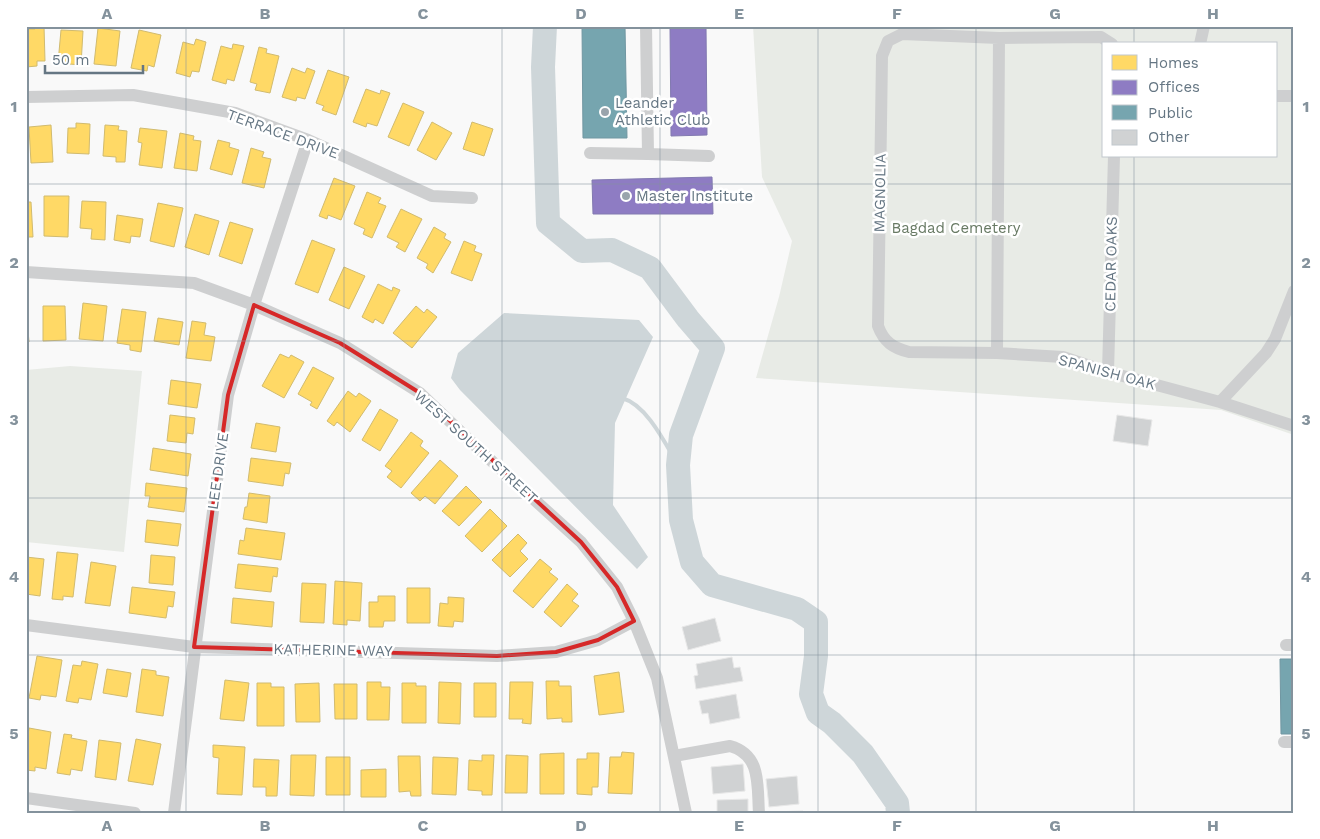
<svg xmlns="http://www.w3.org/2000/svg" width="1320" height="839" font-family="'Work Sans',sans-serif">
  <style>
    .green { fill: #e8ebe6; fill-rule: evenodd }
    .water { fill: #ced6d9 }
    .homes { fill: #ffd966; stroke: #d1bb6f }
    .offices { fill: #8e7cc3; stroke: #827ab0 }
    .public { fill: #76a5af; stroke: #7197a2 }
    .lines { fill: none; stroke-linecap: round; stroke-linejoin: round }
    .stream { stroke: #ced6d9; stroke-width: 4 }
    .river { stroke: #ced6d9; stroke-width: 24 }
    .building { fill: #d0d2d3; stroke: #e8e8e8 }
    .minor { stroke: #cecfd0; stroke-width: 12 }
    .marked { fill: none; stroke: #d62828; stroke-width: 4; stroke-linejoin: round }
    .grid { fill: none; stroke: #84929c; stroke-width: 1; stroke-opacity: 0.55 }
    .poi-dot { fill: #99a4ac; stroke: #fff; stroke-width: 2 }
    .labels { text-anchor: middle; stroke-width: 5; stroke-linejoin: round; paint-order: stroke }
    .poi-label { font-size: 15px; fill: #657683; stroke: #fff; text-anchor: start }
    .street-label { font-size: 15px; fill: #657683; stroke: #fff }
    .park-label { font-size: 15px; fill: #687a64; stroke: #fff }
    .neatline { fill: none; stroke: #84929c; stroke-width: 2 }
    .grid-label { font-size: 16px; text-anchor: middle; font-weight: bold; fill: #84929c }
  </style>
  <rect width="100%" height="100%" fill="#f9f9f9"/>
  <!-- green -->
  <path class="green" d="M753,26H1294V435L1221,410L756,378L779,297L792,241L762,177ZM1104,44H1276V156H1104Z
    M70,366L142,371L124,552L26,542V370Z"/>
  <!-- water -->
  <path class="water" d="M504,313L639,320L653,337L615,423L613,505L648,557L637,569L460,390L451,378L458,353Z"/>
  <!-- homes -->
  <path class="homes" d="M35,26H44L45,61H37V66L26,67V29H35Z
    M98,28L120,31L116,66L94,64Z
    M61,30L83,31L81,65L58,63Z
    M139,30L161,35L154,67L148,65L147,71L131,68Z
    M196,39L206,42L199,72L192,71L190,77L176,73L183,42L194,45Z
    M233,44L244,46L234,81L227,79L226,84L212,80L221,46L232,49Z
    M259,47L267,49L266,53L279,56L270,93L255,90L257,84L250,82Z
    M292,68L305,73L307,68L315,71L305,99L297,97L296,101L282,97Z
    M328,70L349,77L336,115L322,110L324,106L316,103Z
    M366,89L380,94L381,90L390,93L377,126L367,123L366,127L353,122Z
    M403,103L424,112L409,146L388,137Z
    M432,122L452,133L436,160L417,150Z
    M472,122L493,129L484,156L463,149Z
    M76,123L90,124L89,154L67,153L68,128H76Z
    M51,125L53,162L31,163L29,127Z
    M105,125L119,126L118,130L127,131L125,162H116V157L103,156Z
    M140,128L167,131L162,168L139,165L142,143L138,142Z
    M180,133L194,136L193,140L201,141L197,171L174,168Z
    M218,140L230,143L229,147L239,150L232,175L210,169Z
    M251,148L264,152L262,157L271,159L264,188L242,183Z
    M334,178L355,186L341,220L328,215L327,219L319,216Z
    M367,192L381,198L378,203L386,206L372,238L363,234L365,229L354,224Z
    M44,196H69L68,237L44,236Z
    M82,201L106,202L105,240L91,239L92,229L80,228Z
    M26,202H31L33,237H26Z
    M158,203L183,208L174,247L150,241Z
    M401,209L422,219L405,252L396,247L399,243L387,237Z
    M195,214L219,221L209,255L185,247Z
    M117,215L143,219L140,237L131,236L130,243L114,240Z
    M230,222L253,229L242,264L219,256Z
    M434,227L446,234L444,238L451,242L433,273L426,268L428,264L417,258Z
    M312,240L335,249L318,293L295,284Z
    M464,241L476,246L474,251L482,254L472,281L451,273Z
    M344,267L365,276L349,309L329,300Z
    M378,284L392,291L393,287L400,290L383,324L375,319L373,323L362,317Z
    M83,303L107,306L103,341L79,339Z
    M43,306H65L66,340L43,341Z
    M416,306L424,313L427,309L437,317L412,348L393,333Z
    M26,308L29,342L26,343Z
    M122,309L146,312L141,352L130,350V345L117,343Z
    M158,318L183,322L179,345L154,341Z
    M192,321L206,323L204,335L215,337L211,361L186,358Z
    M280,354L289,358L291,355L304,362L284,398L262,386Z
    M313,367L334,378L317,409L310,405L312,402L298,394Z
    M171,380L201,384L197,408L168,404Z
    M348,391L356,397L359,393L371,401L350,432L337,422L334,426L327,421Z
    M380,409L398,420L380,451L362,440Z
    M170,415L195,418L193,434L187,433L186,443L167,441Z
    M256,423L280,427L276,452L251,448Z
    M411,432L423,441L420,446L429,453L401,488L387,477L392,471L385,466Z
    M153,448L191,454L188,476L150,470Z
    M251,458L291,463L289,474L285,473L283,486L248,481Z
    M440,460L458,476L435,504L425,496L420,501L411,493Z
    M146,483L187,488L184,512L148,507L150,496H145Z
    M466,486L482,502L459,526L442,511Z
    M249,493L270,496L267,523L243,519L245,507H247Z
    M490,509L507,526L482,552L465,536Z
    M147,520L181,524L178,546L145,542Z
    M246,528L285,533L281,560L238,554L240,540L244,541Z
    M518,534L527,543L520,551L528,559L510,577L492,560Z
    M57,552L78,554L73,597L63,596V600L52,599Z
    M151,555L175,557L173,585L149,583Z
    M26,557L44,559L40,596L26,594Z
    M540,559L552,569L549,572L558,579L533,608L513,591Z
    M91,562L116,566L110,606L85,603Z
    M238,564L278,568L277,577L273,576L271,592L235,588Z
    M335,581L362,583L360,621L347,620V625L333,624Z
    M302,583L326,584L324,623L300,622Z
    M567,584L578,594L572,601L579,606L561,627L544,612Z
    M132,587L175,592L173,607L168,606L166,618L129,613Z
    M407,588H430V623H407Z
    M378,596H395V621H384L383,627H369V602H378Z
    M448,597L464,598L463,622L454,621L453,627L438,626L440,603L448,604Z
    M233,598L274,602L272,627L231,623Z
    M37,656L62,660L56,697L41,695L40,700L29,698Z
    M82,661L98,664L91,700L79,698L78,703L66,701L73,665L81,666Z
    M107,669L131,673L127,697L103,693Z
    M142,669L156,671V675L169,677L163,716L136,712Z
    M619,672L624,712L599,715L594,676Z
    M225,680L249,683L244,721L220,719Z
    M546,681H559V686H571L572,722H562V718L547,719Z
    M367,682H381V687H390L389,720H367Z
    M439,682L461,683L460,724L438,723Z
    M510,682H533L531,724L522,723L523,719H509Z
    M257,683H271V687H284V726H257Z
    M319,683L320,722H296L295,684Z
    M402,683H416V686H426V723H402Z
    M474,683H496V717H474Z
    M334,684H357V719H335Z
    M29,728L51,732L46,769L35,767V771L26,770V749Z
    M64,734L72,735L71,738L87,741L82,771L71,769L70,775L57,773Z
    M136,739L161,744L153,785L128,781Z
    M99,740L121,743L116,780L95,777Z
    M213,745L245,747L242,795L217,794L219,758L213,757Z
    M622,752L634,753L632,794L608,793L610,757H621Z
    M564,753V794H540V754Z
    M587,753H599L598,787H592V795L577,794V759H587Z
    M291,755H316L314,796L290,795Z
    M482,755H494L492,795H482V791L468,790L469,760L482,761Z
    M506,755L528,756L527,793H505Z
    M398,756H420L421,796H411L410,791L399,792Z
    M326,757H350V795H326Z
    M433,757L458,758L456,795L432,794Z
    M254,759L279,760L277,796H266V787H253Z
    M386,769V797H361V770Z"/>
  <!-- offices -->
  <path class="offices" d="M670,26H706L707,135L671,136Z
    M712,177L713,214H593L592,180Z"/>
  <!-- public -->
  <path class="public" d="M582,26H625L627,138H583Z
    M1280,659H1294V734H1281Z"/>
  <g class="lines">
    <!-- stream -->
    <path class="stream" d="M622,398C647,405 665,443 678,465"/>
    <!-- river -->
    <path class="river" d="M545,26L543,67L548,223L582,251L612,250L650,268L688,319L713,348L681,435L678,465L681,520L692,562L712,585L797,609L816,622V656L811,694L818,713L832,723L863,754L897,803L898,813"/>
  </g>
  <!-- building -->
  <path class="building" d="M1117,415L1152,420L1148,446L1113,441Z
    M715,618L721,641L688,650L682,627Z
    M732,657L734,668L740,667L743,681L696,689L694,676L698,675L696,664Z
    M736,694L740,718L710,724L708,713L702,714L699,701Z
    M743,764L745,791L713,794L711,767Z
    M797,776L799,804L769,807L766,779Z
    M748,799V813H717V800Z
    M803,811V813H770V812Z"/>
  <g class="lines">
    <!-- minor -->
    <path class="minor" d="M1112,44L1101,37L999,38L902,34L888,41L882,56L878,326C884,342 893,348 909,352L997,353L1063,357L1108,372L1220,402L1294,426
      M1200,44L1204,26
      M1276,96H1294
      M26,97L133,95L235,113L308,140L432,196L472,198
      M590,153L648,154L646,26
      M648,154L709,156
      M26,272L194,283L254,305L340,343L420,393L485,455L581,542L617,587L634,621L657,678L686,813
      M997,353L999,38
      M1108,372L1114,156
      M1220,402L1266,353L1275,339L1294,291
      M26,625L194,647L497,656L556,652L598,640L634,621
      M1286,645H1294
      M1284,742H1294
      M674,756L730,746C762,755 757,786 759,813
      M26,798L135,813
      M174,813L228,395L254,305L308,140"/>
  </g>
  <!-- marked area -->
  <path class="marked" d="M254,305L340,343L420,393L581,542L617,587L634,621L598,640L556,652L497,656L194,647L228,395Z"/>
  <!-- grid -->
  <path class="grid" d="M186,26V813M344,26V813M502,26V813M660,26V813M818,26V813M976,26V813M1134,26V44M1134,156V813M26,184H1294M26,341H1294M26,498H1294M26,655H1294"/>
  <!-- markers -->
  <g class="poi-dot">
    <circle cx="605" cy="112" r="5"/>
    <circle cx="626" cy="196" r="5"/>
  </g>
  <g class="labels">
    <!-- poi labels -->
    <g class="poi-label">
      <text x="615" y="108">Leander<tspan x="615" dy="17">Athletic Club</tspan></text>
      <text x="636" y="201">Master Institute</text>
    </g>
    <!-- street labels -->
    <g class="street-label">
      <text transform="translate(283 134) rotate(20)" y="5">TERRACE DRIVE</text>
      <text transform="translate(880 193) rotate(-89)" y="5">MAGNOLIA</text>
      <text transform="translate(1111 264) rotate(-89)" y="5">CEDAR OAKS</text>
      <text transform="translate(1107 372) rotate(15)" y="5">SPANISH OAK</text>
      <text transform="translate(476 447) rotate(42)" y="5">WEST SOUTH STREET</text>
      <text transform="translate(218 471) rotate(-82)" y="5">LEE DRIVE</text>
      <text transform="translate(333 650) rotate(1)" y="5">KATHERINE WAY</text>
    </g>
    <!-- park labels -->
    <g class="park-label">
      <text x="956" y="233">Bagdad Cemetery</text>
    </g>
  </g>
  <!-- border -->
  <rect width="1320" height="839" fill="none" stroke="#ffffff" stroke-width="55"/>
  <!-- legend -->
  <rect x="1102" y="42" width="175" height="115" fill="#ffffff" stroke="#c1c8cd"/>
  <rect x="1112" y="55" width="25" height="15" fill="#ffd966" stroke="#c1c8cd"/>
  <text x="1148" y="68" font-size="15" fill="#657683">Homes</text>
  <rect x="1112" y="80" width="25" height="15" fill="#8e7cc3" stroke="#c1c8cd"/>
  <text x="1148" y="92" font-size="15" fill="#657683">Offices</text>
  <rect x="1112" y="105" width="25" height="15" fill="#76a5af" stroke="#c1c8cd"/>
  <text x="1148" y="118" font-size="15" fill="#657683">Public</text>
  <rect x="1112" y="130" width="25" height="15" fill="#d0d2d3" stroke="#c1c8cd"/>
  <text x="1148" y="142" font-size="15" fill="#657683">Other</text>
  <!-- scale -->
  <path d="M45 65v8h98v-8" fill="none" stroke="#657683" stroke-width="2.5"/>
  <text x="52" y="65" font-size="15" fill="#657683" stroke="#ffffff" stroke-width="4" paint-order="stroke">50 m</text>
  <rect x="28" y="28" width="1264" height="784" class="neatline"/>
  <g class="grid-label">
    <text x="107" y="19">A</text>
    <text x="265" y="19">B</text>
    <text x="423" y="19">C</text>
    <text x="581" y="19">D</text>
    <text x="739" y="19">E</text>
    <text x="897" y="19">F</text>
    <text x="1055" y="19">G</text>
    <text x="1213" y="19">H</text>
    <text x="14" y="112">1</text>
    <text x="1306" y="112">1</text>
    <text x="14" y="268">2</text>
    <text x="1306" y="268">2</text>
    <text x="14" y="425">3</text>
    <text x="1306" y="425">3</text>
    <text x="14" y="582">4</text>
    <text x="1306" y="582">4</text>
    <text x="14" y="739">5</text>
    <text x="1306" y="739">5</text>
    <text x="107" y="831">A</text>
    <text x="265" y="831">B</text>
    <text x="423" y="831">C</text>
    <text x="581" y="831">D</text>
    <text x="739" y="831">E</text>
    <text x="897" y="831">F</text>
    <text x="1055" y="831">G</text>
    <text x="1213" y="831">H</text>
  </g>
</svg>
